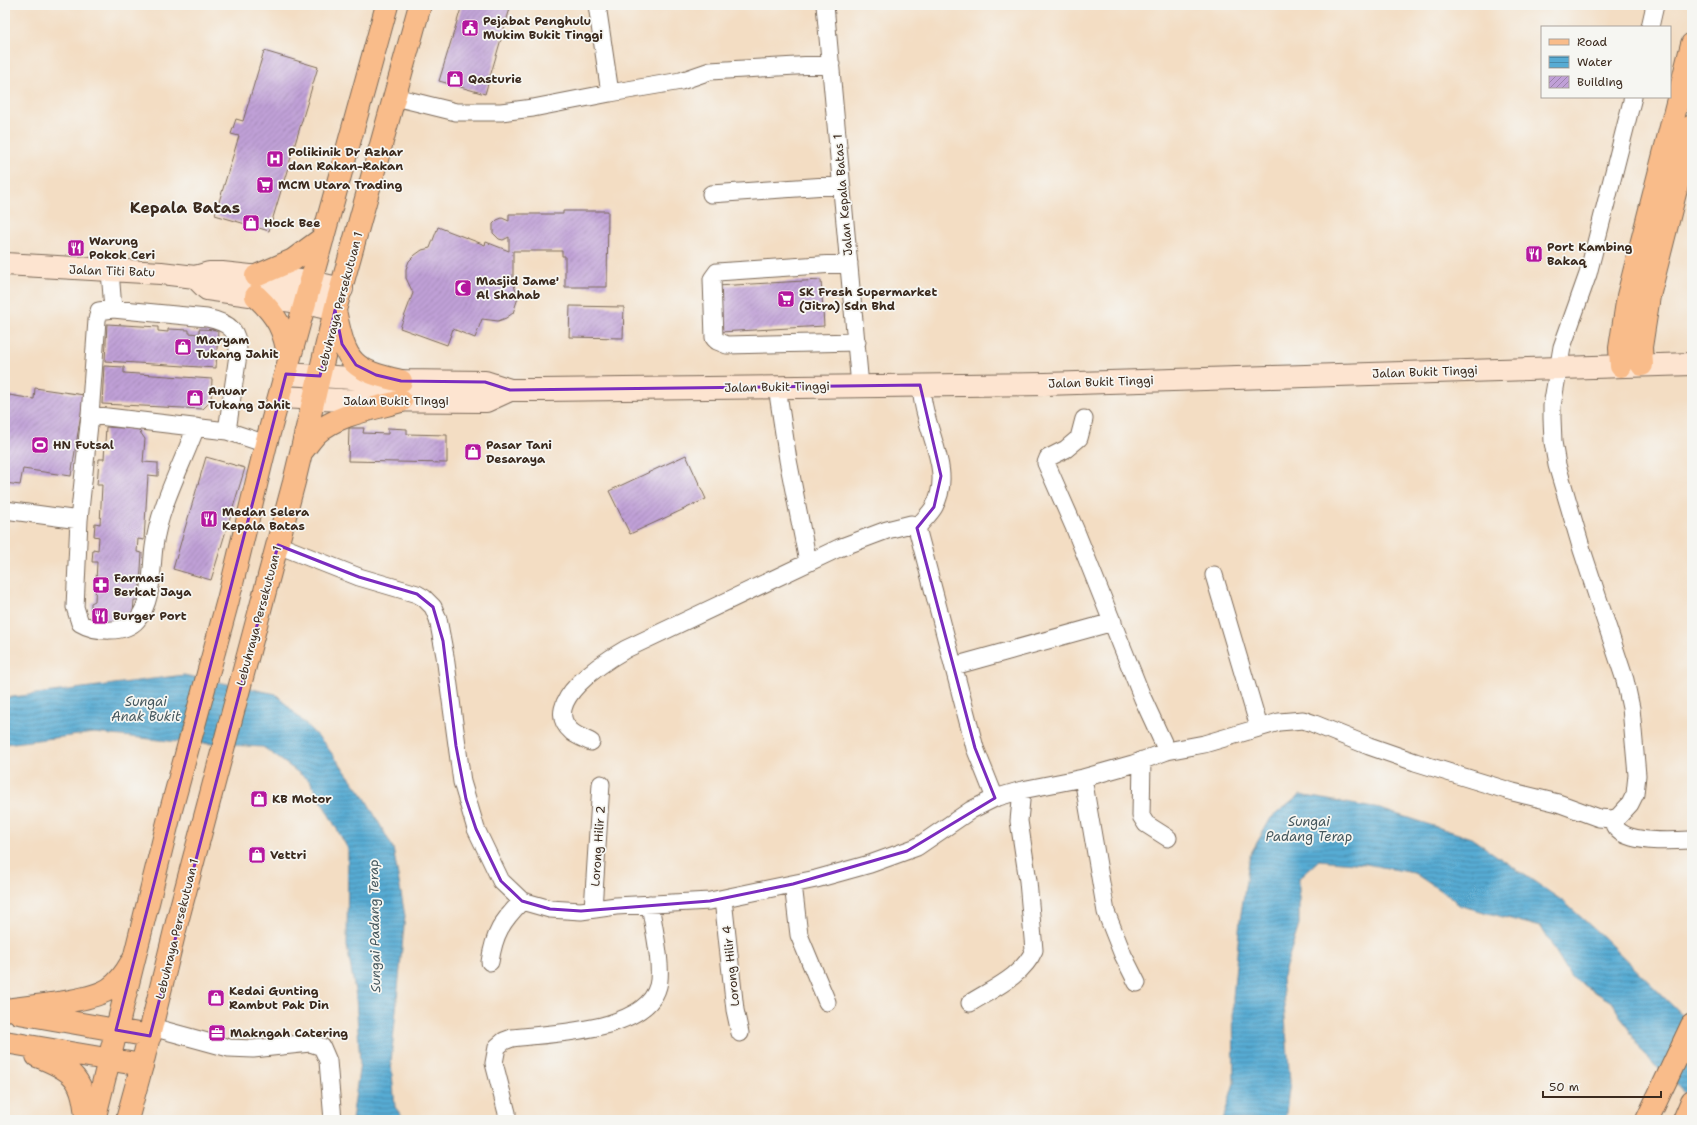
<svg xmlns="http://www.w3.org/2000/svg" width="1697" height="1125" font-family="'Shantell Sans',sans-serif">
  <style>
    .water { fill: url(#water-rules); stroke: #496a78 }
    .building { fill: url(#building-hatch) }
    .lines { fill: none; stroke-linecap: round; stroke-linejoin: round }
    .street-casing { stroke: #7b6958; stroke-width: 19 }
    .secondary-casing { stroke: #7b6958; stroke-width: 24 }
    .primary-casing { stroke: #7b6958; stroke-width: 24 }
    .highway-casing { stroke: #7b6958; stroke-width: 24 }
    .street { stroke: #fff; stroke-width: 17 }
    .secondary { stroke: #fde4d0; stroke-width: 22 }
    .primary { stroke: #f9bc8a; stroke-width: 22 }
    .highway { stroke: #f9bc8a; stroke-width: 22 }
    .marked { fill: none; stroke: #7b2cbf; stroke-width: 3; stroke-linejoin: round }
    .labels { text-anchor: middle; stroke-width: 3.5; stroke-linejoin: round; paint-order: stroke }
    .poi-label { font-size: 12px; font-weight: bold; fill: #3b2a1e; stroke: #f6f6f2; text-anchor: start }
    .street-label { font-size: 12px; fill: #3b2a1e; stroke: #f6f6f2 }
    .water-label { font-size: 13px; font-style: italic; fill: #45575d; stroke: #f6f6f2 }
    .district-label { font-size: 16px; font-weight: bold; fill: #3b2a1e; stroke: #f6f6f2 }
  </style>
  <defs>
    <pattern id="water-rules" width="6" height="5" patternUnits="userSpaceOnUse"><rect width="6" height="5" fill="#57abd3"/><path d="M0 2.5h6" fill="none" stroke="#498bab"/></pattern>
    <pattern id="building-hatch" width="6" height="6" patternUnits="userSpaceOnUse"><rect width="6" height="6" fill="#c0a0d7"/><path d="M-1 1l2-2M0 6l6-6M5 7l2-2" fill="none" stroke="#9d83ae"/></pattern>
  </defs>
  <rect width="100%" height="100%" fill="#f6f6f2"/>
  <filter id="ink" filterUnits="userSpaceOnUse"><feTurbulence type="fractalNoise" baseFrequency=".025" numOctaves="2"/><feDisplacementMap in="SourceGraphic" scale="8" xChannelSelector="R" yChannelSelector="G"/><feConvolveMatrix kernelMatrix="1 2 1 2 8 2 1 2 1" color-interpolation-filters="sRGB"/></filter>
  <filter id="wash" filterUnits="userSpaceOnUse"><feTurbulence type="fractalNoise" baseFrequency=".012" numOctaves="4" result="noise"/><feDisplacementMap in="SourceGraphic" scale="16" xChannelSelector="R" yChannelSelector="G"/><feGaussianBlur stdDeviation="0.9" result="paint"/><feColorMatrix in="noise" values="0 0 0 0 0 0 0 0 0 0 0 0 0 0 0 0 0 1.4 0 .05"/><feComposite in="paint" operator="in"/></filter>
  <g filter="url(#wash)">
    <rect width="100%" height="100%" fill="#f3ddc3"/>
    <!-- water -->
    <path class="water" d="M184,675L276,694L324,743L365,798L393,848L405,916L391,1062L395,1107L405,1120H352L360,1063L356,997L347,946L348,849L310,781L263,747L169,741L94,733L5,744V698Z
      M1300,795L1380,809L1471,838L1564,902L1603,937L1685,1018L1692,1029V1099L1642,1052L1613,1003L1571,977L1541,927L1458,905L1453,899L1414,873L1366,864L1319,860L1299,878V925L1282,979L1290,1082L1285,1120H1223L1234,1083L1233,998L1240,920L1250,855L1271,818Z"/>
    <g id="blocks">
      <!-- building -->
      <path class="building" d="M462,5H511L485,94L439,81Z
        M264,51L318,67L269,231L215,215L239,136L231,134L236,119L243,121Z
        M563,211H608L607,287H565V256H562V251H513V282L518,298L513,313L506,318L498,321L482,319L475,338L453,329L447,345L400,328L413,293L406,278V269L409,261L415,255L422,250L430,248L438,227L485,245L486,242L509,251V237L503,240L499,239L493,233V224L497,220L502,218L509,221V214H563Z
        M821,280L824,326L720,332L717,286Z
        M570,306L624,307L623,338L569,337Z
        M107,324L158,327V331L168,332V329L189,330V333L199,334V329L218,330L216,368L105,361Z
        M104,366L124,367V373L212,379L211,401L203,409L102,404Z
        M35,388L84,395L71,476L23,469L20,485L5,483V422L9,395L34,399Z
        M106,427L138,429L145,439L143,462L158,463V476L148,475L144,540L138,539L137,552L142,553L139,600H134L133,615L124,623L94,621V609H91V603L95,601L97,562H92L93,549L98,550L99,537L94,536L95,523L100,524L102,485H97L99,459H104Z
        M349,428H364L363,433L388,434V428L407,429V434L447,435V463L348,461Z
        M686,455L706,499L630,534L609,491Z
        M206,457L245,468L211,580L173,569Z"/>
    </g>
  </g>
  <g filter="url(#ink)">
    <use href="#blocks" fill-opacity="0" stroke="#7b6958" stroke-width="1"/>
    <g class="lines">
      <defs>
        <path id="street" d="M597,5L610,93
          M825,5L860,386
          M1650,27L1655,5
          M395,97L456,112H501L533,108L610,93L681,81L710,71L831,64
          M711,194L841,185
          M849,263L717,272L712,279L714,338L717,341L727,345L857,342
          M110,271L113,309
          M777,387L788,460L808,562
          M90,415L227,431L266,444
          M1084,419L1079,438L1066,449L1048,458L1046,463L1075,529L1143,699L1167,751
          M196,427C182,465 159,507 154,547C151,570 153,601 137,620C125,634 95,632 80,623L75,607L79,520L90,415L97,320L99,311L113,309L207,318C231,323 239,331 238,355L227,431
          M5,510L79,520
          M917,528C922,521 930,514 934,507C951,477 933,444 926,415C923,405 922,395 920,385
          M278,545L359,577L417,594L424,598L433,607L438,619L445,656L462,782L476,829L501,881L522,901L550,909L581,911L616,906L710,901L816,879L870,864L917,847L971,810L995,798L1022,790L1083,778L1133,764L1167,751L1204,744L1279,722L1303,720L1312,723L1369,746L1415,762L1513,792L1558,803L1599,818L1612,819L1618,817L1630,804L1635,794L1637,775L1631,708L1625,680L1582,550L1557,465L1553,442L1552,418V406L1562,347L1588,274L1633,97
          M1214,575L1259,727
          M954,666L1113,622
          M591,742C585,739 577,736 572,732C538,703 605,661 626,649L839,548L887,530L911,524L917,528L975,748L995,798
          M1142,760L1141,816L1146,824L1168,838
          M1083,778L1106,912L1123,955L1137,983
          M1612,819C1613,822 1614,826 1616,828C1628,844 1673,841 1692,840
          M793,884L799,935L827,1002
          M723,899L735,1010L740,1033
          M593,909L601,784
          M490,962C494,934 502,921 522,901
          M970,1003C992,989 1023,976 1034,950L1028,881L1019,821L1022,790
          M152,1027L229,1048L253,1049L310,1043L322,1047L328,1061L333,1120
          M507,1113L494,1063L497,1047L504,1041L512,1038C551,1033 646,1032 658,986C663,967 653,925 650,904"/>
        <path id="secondary" d="M5,264L161,273L195,277L209,273H222L311,282L342,289
          M195,277L207,289L306,303L335,310
          M286,374L401,381L485,382L510,390H542L1045,384L1692,364
          M280,397L341,400L486,401L510,390"/>
        <path id="primary" d="M94,1120L109,1060
          M127,1120L142,1065"/>
        <path id="highway" d="M256,276L293,260L323,238
          M256,296C278,317 284,329 289,359
          M336,315C346,364 353,370 401,381
          M1642,365L1641,347L1649,296L1692,126
          M1621,366L1620,348L1628,296L1692,44
          M303,450C308,444 312,438 317,433C338,414 374,409 401,401
          M5,1010C30,1006 89,1002 109,989C118,983 126,972 131,963
          M19,1013L150,1036
          M5,1042L142,1065L177,922L294,482L335,310L420,5
          M37,1056C74,1070 84,1079 86,1120
          M109,1060L171,810L228,600L266,444L387,5
          M1647,1120L1692,1025
          M1684,1120L1692,1101"/>
      </defs>
      <!-- street casing -->
      <use href="#street" class="street-casing"/>
      <!-- secondary casing -->
      <use href="#secondary" class="secondary-casing"/>
      <!-- primary casing -->
      <use href="#primary" class="primary-casing"/>
      <!-- highway casing -->
      <use href="#highway" class="highway-casing"/>
      <!-- street -->
      <use href="#street" class="street"/>
      <!-- secondary -->
      <use href="#secondary" class="secondary"/>
      <!-- primary -->
      <use href="#primary" class="primary"/>
      <!-- highway -->
      <use href="#highway" class="highway"/>
    </g>
  </g>
  <!-- marked area -->
  <path class="marked" d="M335,310L342,344L356,365L376,375L401,381L485,382L510,390L920,385L941,476L934,507L917,528L975,748L995,798L907,851L793,884L710,901L581,911L550,909L522,901L501,881L476,829L466,799L456,746L443,641L433,607L417,594L359,577L278,545L150,1036L116,1030L286,374L320,376Z"/>
  <!-- icons -->
  <defs>
    <symbol id="civic-square" viewBox="-11 -11 22 22"><rect x="-9" y="-9" width="18" height="18" rx="4" fill="#b5179e" stroke="#f6f6f2"/><path d="M-.6-6.5H3V-4.5H.6V-3L4-1V1h2V6H-6V1h2V-1L-.6-3ZM-1.2 2.5V6h2.4V2.5Z" fill="#fff"/></symbol>
    <symbol id="shop-square" viewBox="-11 -11 22 22"><rect x="-9" y="-9" width="18" height="18" rx="4" fill="#b5179e" stroke="#f6f6f2"/><path d="M-5-2.5h2.3a2.7 3.5 0 0 1 5.4 0H5L5.5 6h-11ZM-1.5-2.5h3a1.5 2.3 0 0 0-3 0Z" fill="#fff"/></symbol>
    <symbol id="hospital-square" viewBox="-11 -11 22 22"><rect x="-9" y="-9" width="18" height="18" rx="4" fill="#b5179e" stroke="#f6f6f2"/><path d="M-5-5h3v3.5h4V-5h3V5h-3V1.5h-4V5h-3Z" fill="#fff"/></symbol>
    <symbol id="supermarket-square" viewBox="-11 -11 22 22"><rect x="-9" y="-9" width="18" height="18" rx="4" fill="#b5179e" stroke="#f6f6f2"/><path d="M-6-5.5h2.5l.6 2H6L4.5 2H-2.5L-4.4-4H-6ZM-1.5 3.2a1.3 1.3 0 1 0 .1 0ZM3 3.2a1.3 1.3 0 1 0 .1 0Z" fill="#fff"/></symbol>
    <symbol id="restaurant-square" viewBox="-11 -11 22 22"><rect x="-9" y="-9" width="18" height="18" rx="4" fill="#b5179e" stroke="#f6f6f2"/><path d="M-5-6h1v4h1v-4h1v4h1v-4h1v5L-1.5 .5V6h-2V.5L-5-1ZM5-6V6H3V1.5H1.5Q1.5-4 5-6Z" fill="#fff"/></symbol>
    <symbol id="mosque-square" viewBox="-11 -11 22 22"><rect x="-9" y="-9" width="18" height="18" rx="4" fill="#b5179e" stroke="#f6f6f2"/><path d="M3.5-4.9A6 6 0 1 0 3.5 4.9A5 5 0 1 1 3.5-4.9Z" fill="#fff"/></symbol>
    <symbol id="stadium-square" viewBox="-11 -11 22 22"><rect x="-9" y="-9" width="18" height="18" rx="4" fill="#b5179e" stroke="#f6f6f2"/><path d="M0-5a6.5 5 0 1 0 0 10a6.5 5 0 1 0 0-10ZM-3.5-1.8h7v3.6h-7Z" fill="#fff"/></symbol>
    <symbol id="pharmacy-square" viewBox="-11 -11 22 22"><rect x="-9" y="-9" width="18" height="18" rx="4" fill="#b5179e" stroke="#f6f6f2"/><path d="M-2-6h4v4h4v4h-4v4h-4v-4h-4v-4h4Z" fill="#fff"/></symbol>
    <symbol id="office-square" viewBox="-11 -11 22 22"><rect x="-9" y="-9" width="18" height="18" rx="4" fill="#b5179e" stroke="#f6f6f2"/><path d="M-6-3h4V-5.5h4V-3h4V5H-6ZM-1-4.5V-3h2v-1.5ZM-6 0V1H6V0Z" fill="#fff"/></symbol>
  </defs>
  <g fill-rule="evenodd">
    <use href="#civic-square" x="460" y="18" width="20" height="20"/>
    <use href="#shop-square" x="445" y="69" width="20" height="20"/>
    <use href="#hospital-square" x="265" y="149" width="20" height="20"/>
    <use href="#supermarket-square" x="255" y="175" width="20" height="20"/>
    <use href="#shop-square" x="241" y="213" width="20" height="20"/>
    <use href="#restaurant-square" x="66" y="238" width="20" height="20"/>
    <use href="#restaurant-square" x="1524" y="244" width="20" height="20"/>
    <use href="#mosque-square" x="453" y="278" width="20" height="20"/>
    <use href="#supermarket-square" x="776" y="289" width="20" height="20"/>
    <use href="#shop-square" x="173" y="337" width="20" height="20"/>
    <use href="#shop-square" x="185" y="388" width="20" height="20"/>
    <use href="#stadium-square" x="30" y="435" width="20" height="20"/>
    <use href="#shop-square" x="463" y="442" width="20" height="20"/>
    <use href="#restaurant-square" x="199" y="509" width="20" height="20"/>
    <use href="#pharmacy-square" x="91" y="575" width="20" height="20"/>
    <use href="#restaurant-square" x="90" y="606" width="20" height="20"/>
    <use href="#shop-square" x="249" y="789" width="20" height="20"/>
    <use href="#shop-square" x="247" y="845" width="20" height="20"/>
    <use href="#shop-square" x="206" y="988" width="20" height="20"/>
    <use href="#office-square" x="207" y="1023" width="20" height="20"/>
  </g>
  <g class="labels">
    <!-- poi labels -->
    <g class="poi-label">
      <text x="483" y="25">Pejabat Penghulu<tspan x="483" dy="14">Mukim Bukit Tinggi</tspan></text>
      <text x="468" y="83">Qasturie</text>
      <text x="288" y="156">Polikinik Dr Azhar<tspan x="288" dy="14">dan Rakan-Rakan</tspan></text>
      <text x="278" y="189">MCM Utara Trading</text>
      <text x="264" y="227">Hock Bee</text>
      <text x="89" y="245">Warung<tspan x="89" dy="14">Pokok Ceri</tspan></text>
      <text x="1547" y="251">Port Kambing<tspan x="1547" dy="14">Bakaq</tspan></text>
      <text x="476" y="285">Masjid Jame'<tspan x="476" dy="14">Al Shahab</tspan></text>
      <text x="799" y="296">SK Fresh Supermarket<tspan x="799" dy="14">(Jitra) Sdn Bhd</tspan></text>
      <text x="196" y="344">Maryam<tspan x="196" dy="14">Tukang Jahit</tspan></text>
      <text x="208" y="395">Anuar<tspan x="208" dy="14">Tukang Jahit</tspan></text>
      <text x="53" y="449">HN Futsal</text>
      <text x="486" y="449">Pasar Tani<tspan x="486" dy="14">Desaraya</tspan></text>
      <text x="222" y="516">Medan Selera<tspan x="222" dy="14">Kepala Batas</tspan></text>
      <text x="114" y="582">Farmasi<tspan x="114" dy="14">Berkat Jaya</tspan></text>
      <text x="113" y="620">Burger Port</text>
      <text x="272" y="803">KB Motor</text>
      <text x="270" y="859">Vettri</text>
      <text x="229" y="995">Kedai Gunting<tspan x="229" dy="14">Rambut Pak Din</tspan></text>
      <text x="230" y="1037">Makngah Catering</text>
    </g>
    <!-- street labels -->
    <g class="street-label">
      <text transform="translate(843 195) rotate(-95)" y="4">Jalan Kepala Batas 1</text>
      <text transform="translate(112 271) rotate(2)" y="4">Jalan Titi Batu</text>
      <text transform="translate(340 302) rotate(-75)" y="4">Lebuhraya Persekutuan 1</text>
      <text transform="translate(1425 372) rotate(-2)" y="4">Jalan Bukit Tinggi</text>
      <text transform="translate(1101 382) rotate(-2)" y="4">Jalan Bukit Tinggi</text>
      <text transform="translate(777 387) rotate(-1)" y="4">Jalan Bukit Tinggi</text>
      <text x="396" y="405">Jalan Bukit Tinggi</text>
      <text transform="translate(259 616) rotate(-75)" y="4">Lebuhraya Persekutuan 1</text>
      <text transform="translate(598 846) rotate(-86)" y="4">Lorong Hilir 2</text>
      <text transform="translate(177 929) rotate(-76)" y="4">Lebuhraya Persekutuan 1</text>
      <text transform="translate(731 966) rotate(-96)" y="4">Lorong Hilir 4</text>
    </g>
    <!-- water labels -->
    <g class="water-label">
      <text x="146" y="706">Sungai<tspan x="146" dy="15">Anak Bukit</tspan></text>
      <text x="1309" y="826">Sungai<tspan x="1309" dy="15">Padang Terap</tspan></text>
      <text transform="translate(374 926) rotate(-91)" y="5">Sungai Padang Terap</text>
    </g>
    <!-- district labels -->
    <g class="district-label">
      <text x="185" y="213">Kepala Batas</text>
    </g>
  </g>
  <!-- margin -->
  <rect width="1697" height="1125" fill="none" stroke="#f6f6f2" stroke-width="20"/>
  <!-- legend -->
  <rect x="1541" y="26" width="130" height="72" fill="#f6f6f2" stroke="#aba49d"/>
  <rect x="1549" y="39" width="20" height="6" fill="#f9bc8a" stroke="#aba49d"/>
  <text x="1577" y="46" font-size="12" fill="#3b2a1e">Road</text>
  <rect x="1549" y="56" width="20" height="12" fill="url(#water-rules)" stroke="#aba49d"/>
  <text x="1577" y="66" font-size="12" fill="#3b2a1e">Water</text>
  <rect x="1549" y="76" width="20" height="12" fill="url(#building-hatch)" stroke="#aba49d"/>
  <text x="1577" y="86" font-size="12" fill="#3b2a1e">Building</text>
  <!-- scale -->
  <path d="M1543 1091v6h118v-6" fill="none" stroke="#3b2a1e" stroke-width="2"/>
  <text x="1549" y="1091" font-size="12" fill="#3b2a1e" stroke="#f6f6f2" stroke-width="3" paint-order="stroke">50 m</text>
</svg>
